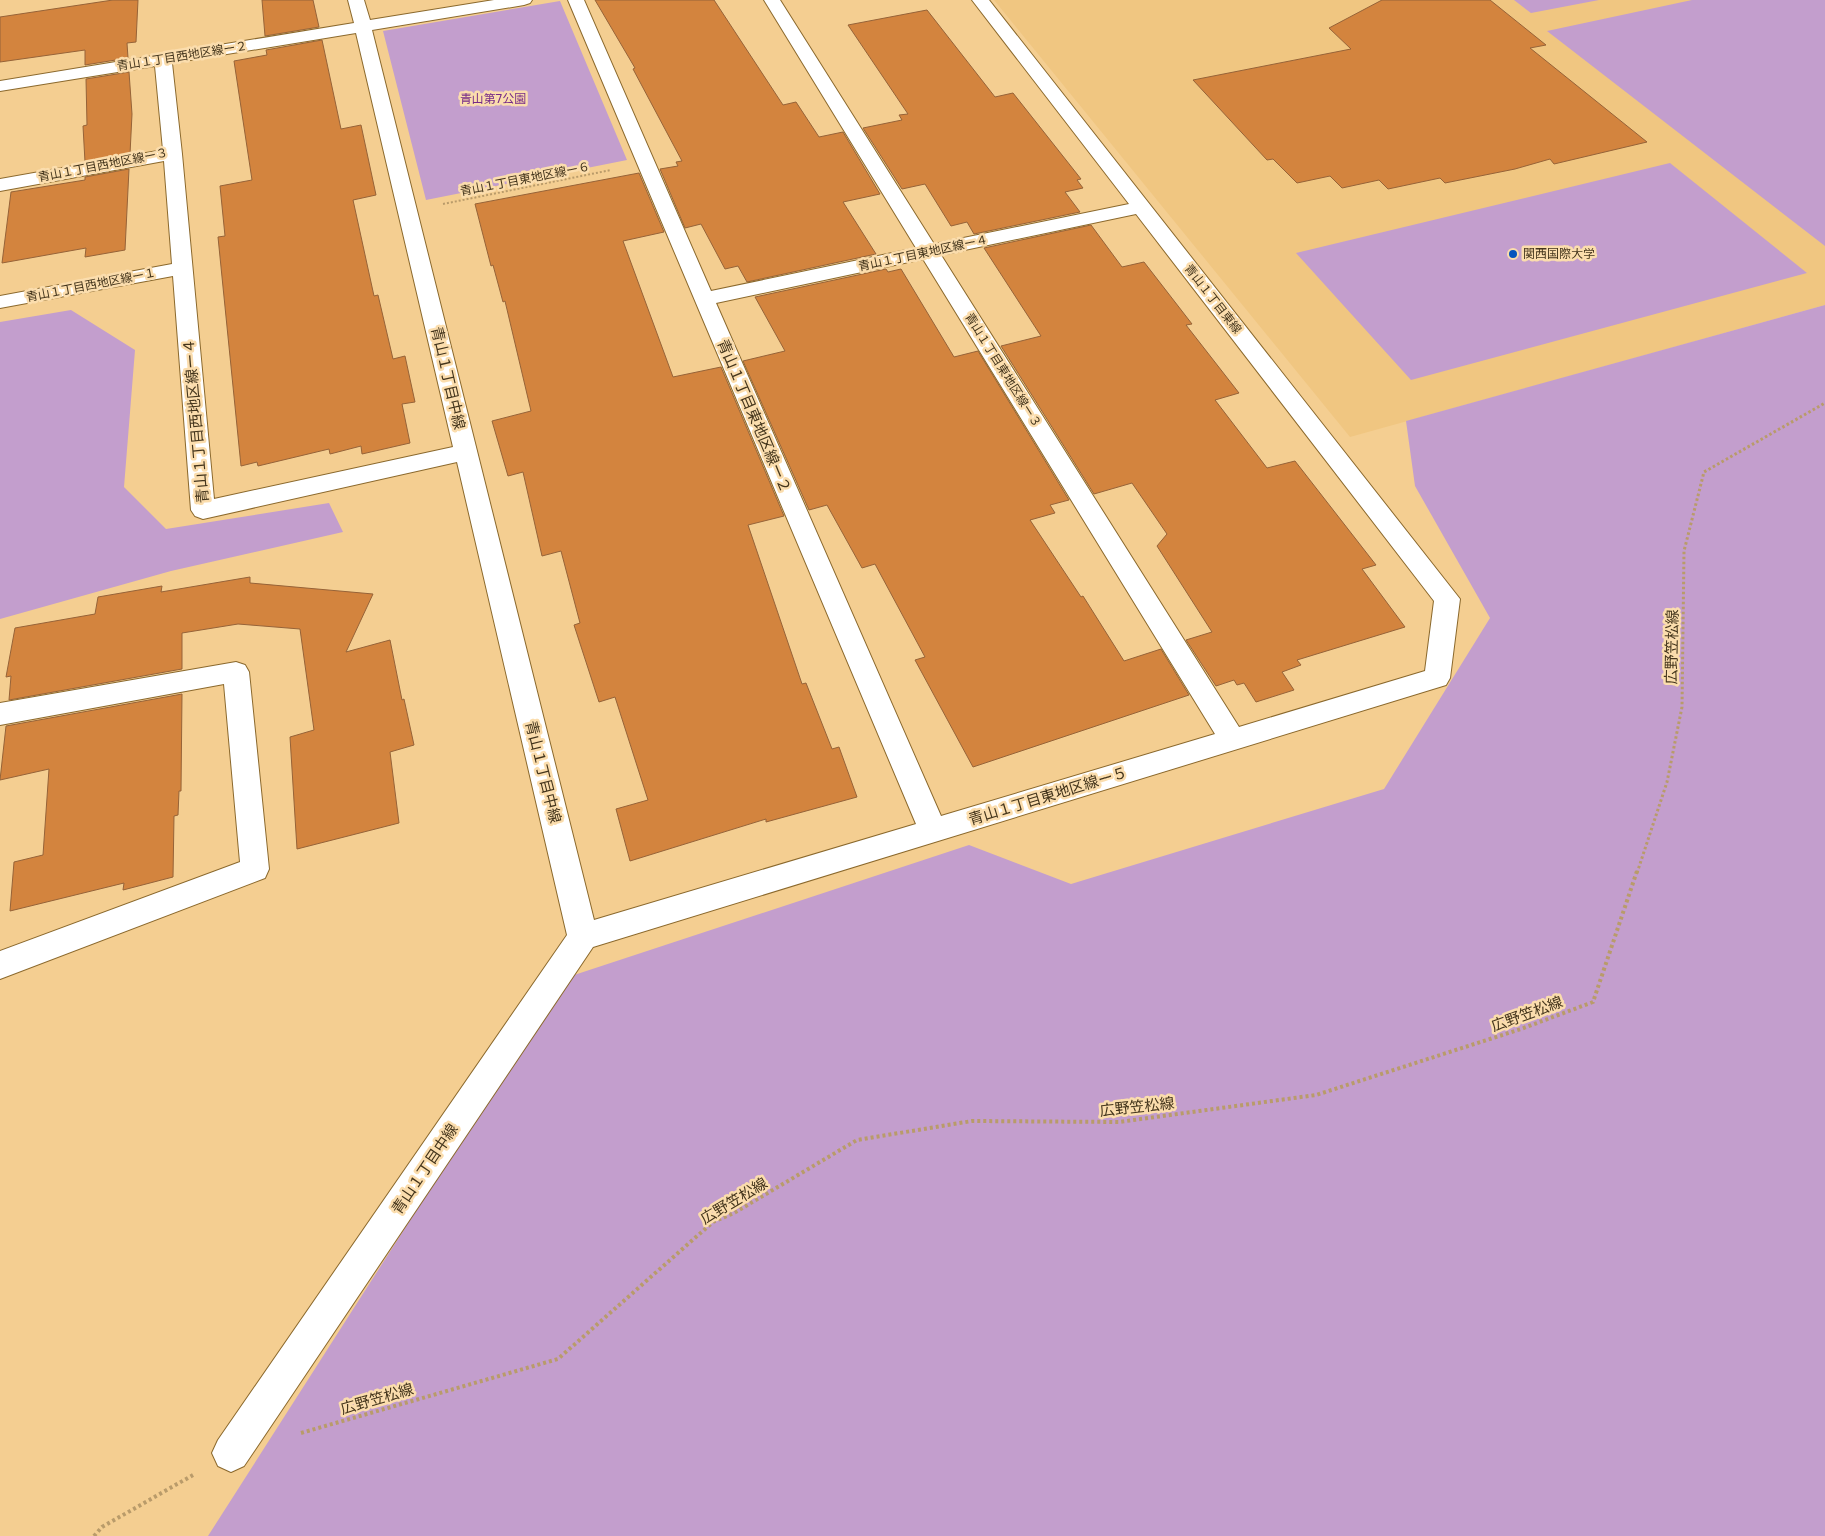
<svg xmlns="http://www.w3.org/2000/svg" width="1825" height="1536" font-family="'Golos Text','Noto Sans JP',sans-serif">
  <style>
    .built { fill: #f0c681 }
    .green { fill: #c39ecd }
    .building { fill: #d3843e; stroke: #966338 }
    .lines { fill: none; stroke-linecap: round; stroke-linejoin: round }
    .street-casing { stroke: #8b692d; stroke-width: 2 }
    .path-far2 { stroke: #b99b6a; stroke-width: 2; stroke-dasharray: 2 2; stroke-linecap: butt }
    .path-far1 { stroke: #b99b6a; stroke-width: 3; stroke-dasharray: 2.5 2.5; stroke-linecap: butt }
    .path { stroke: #b99b6a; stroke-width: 4; stroke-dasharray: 3 3; stroke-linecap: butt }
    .street { fill: #fff; fill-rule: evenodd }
    .poi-dot { fill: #0654bd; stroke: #fbddad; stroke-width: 2 }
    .labels { text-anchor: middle; stroke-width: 5; stroke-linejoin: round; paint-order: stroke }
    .far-street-label { font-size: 12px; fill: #44351c; stroke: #fbddad }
    .far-park-label { font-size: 12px; fill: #752a87; stroke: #fbddad }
    .far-poi-label { font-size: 12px; fill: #44351c; stroke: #fbddad; text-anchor: start }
    .street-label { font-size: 15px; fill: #44351c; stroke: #fbddad }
  </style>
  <rect width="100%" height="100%" fill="#f4ce91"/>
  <!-- built -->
  <path class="built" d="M994,0H1825V305L1350,437Z"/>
  <!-- green -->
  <path class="green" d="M1514,0H1599L1531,13Z
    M1692,0H1825V246L1547,31Z
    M560,1L627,160L426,200L383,31Z
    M1670,163L1807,273L1411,380L1296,253Z
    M1825,305V1536H208L565,978L969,845L1071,884L1384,789L1490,618L1415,486L1406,421Z
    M71,310L135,350L124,487L166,529L329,503L343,532L171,571L0,619V322Z"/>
  <!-- building -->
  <path class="building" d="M113,0H138L136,42L127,43L128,58L85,65V50L0,62V17Z
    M262,0H313L319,27L265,36Z
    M595,0H714L783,105L796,102L819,137L843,132L880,194L843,202L876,254L747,282L738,266L725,269L701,224L685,228L660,169L678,166L676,162L682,161L633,69L635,68Z
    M1382,0H1490L1546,45L1530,48L1647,142L1554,164L1550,159L1515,169L1445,183L1440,178L1388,189L1379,180L1342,188L1330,176L1297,183L1273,159L1267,160L1193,80L1351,49L1329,28Z
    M927,10L995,97L1013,93L1081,179L1077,180L1083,188L1065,192L1080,212L974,234L967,222L951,226L925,184L902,189L863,128L902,120L899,115L908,114L848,25Z
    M322,40L341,129L361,125L376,195L353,200L374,296L378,295L393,359L405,356L415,402L402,404L410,443L362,454L361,446L330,454L329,449L258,466L257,462L241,466L218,237L225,236L220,186L252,180L234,61L267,55L266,50Z
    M129,72L132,114L130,154L85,162L83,126L87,125L86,79Z
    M129,169L125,250L85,257L86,248L2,263L11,192L85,180V177Z
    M639,173L664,232L623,241L673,377L721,367L784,516L748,525L802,684L806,683L832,749L839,747L857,797L766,822V819L630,861L616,809L648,800L615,697L599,702L574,625L580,623L561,551L542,556L523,472L508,476L492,421L531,411L505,301L503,302L493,265L491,266L475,204Z
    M1091,225L1122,267L1144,262L1192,324L1186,325L1239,393L1215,400L1267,468L1295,461L1376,565L1362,569L1405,627L1297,660L1301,665L1282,672L1294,690L1256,702L1244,683L1237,685L1234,680L1216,686L1186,640L1212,632L1157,546L1167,534L1132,483L1094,494L1001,346L1041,336L984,248Z
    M886,269L888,272L901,269L954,357L978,351L1069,500L1050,505L1055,513L1030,520L1081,597L1083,596L1124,661L1161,649L1189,695L973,767L915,660L925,657L875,564L862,568L827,505L809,510L743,361L785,351L755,297Z
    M250,577V583L373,594L346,652L390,640L402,700L404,699L414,745L390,752L399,823L297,849L290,737L314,730L300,629L238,624L182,633V669L9,700L11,676L6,677L15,628L95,614L98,597L162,586L161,592Z
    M182,694L181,791H179L178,815L174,816L173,877L123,890L124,883L10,911L14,862L43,855L49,769L0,780L6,726Z"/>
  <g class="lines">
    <defs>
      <path id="street" d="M348,0H364L370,20L494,0H532L530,3L524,5L372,30L594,920L916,824L568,0H584L711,291L916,248L764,0H780L934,244L1129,204L972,0H989L1460,599L1450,678L1446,685L593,947L244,1466L231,1472L218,1466L212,1453L218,1440L567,935L457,462L203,519L195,516L191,510L173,276L0,308V296L172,264L164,161L0,191V179L163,150L155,66L0,91V81L354,23ZM356,33L453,447L214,499L182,154L172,63ZM1136,214L1434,601L1425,671L1239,727L941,255ZM923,259L1215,734L941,816L716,303Z
        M236,662L245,665L249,672L269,869L265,878L0,979V951L240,862L224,684L0,725V703Z"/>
    </defs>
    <!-- street casing -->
    <use href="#street" class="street-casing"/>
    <!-- path-far2 -->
    <path class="path-far2" d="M443,204L611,170"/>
    <!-- path-far1 -->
    <path class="path-far1" d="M1637,873L1667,782L1682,707L1684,551L1704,472L1825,403"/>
    <!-- path -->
    <path class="path" d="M301,1433L558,1359L713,1222L734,1213L857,1140L972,1121L1119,1122L1316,1095L1521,1029L1593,1002L1637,871
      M94,1536L102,1527L193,1475"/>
    <!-- street -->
    <use href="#street" class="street"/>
  </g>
  <!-- markers -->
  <circle class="poi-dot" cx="1513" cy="254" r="5"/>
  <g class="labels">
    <!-- far-street labels -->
    <g class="far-street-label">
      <text transform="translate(182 56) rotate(-9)" y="4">青山１丁目西地区線ー２</text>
      <text transform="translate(103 165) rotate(-11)" y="4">青山１丁目西地区線ー３</text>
      <text transform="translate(525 179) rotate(-11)" y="4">青山１丁目東地区線ー６</text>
      <text transform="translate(923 253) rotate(-12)" y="4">青山１丁目東地区線ー４</text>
      <text transform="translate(91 285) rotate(-11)" y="4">青山１丁目西地区線ー１</text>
      <text transform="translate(1213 299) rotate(52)" y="4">青山１丁目東線</text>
      <text transform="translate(1003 370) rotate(58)" y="4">青山１丁目東地区線ー３</text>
    </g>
    <!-- far-park labels -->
    <g class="far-park-label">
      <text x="493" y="103">青山第7公園</text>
    </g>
    <!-- far-poi labels -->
    <g class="far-poi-label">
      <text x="1523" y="258">関西国際大学</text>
    </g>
    <!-- street labels -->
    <g class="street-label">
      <text transform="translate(448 378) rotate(77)" y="5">青山１丁目中線</text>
      <text transform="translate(754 416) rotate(67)" y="5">青山１丁目東地区線ー２</text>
      <text transform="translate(196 421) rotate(-95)" y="5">青山１丁目西地区線ー４</text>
      <text transform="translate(1672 647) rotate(-89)" y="5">広野笠松線</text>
      <text transform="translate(543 772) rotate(76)" y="5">青山１丁目中線</text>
      <text transform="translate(1048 796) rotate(-17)" y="5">青山１丁目東地区線ー５</text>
      <text transform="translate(1527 1014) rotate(-20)" y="5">広野笠松線</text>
      <text transform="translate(1137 1107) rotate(-6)" y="5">広野笠松線</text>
      <text transform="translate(425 1169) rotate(-56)" y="5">青山１丁目中線</text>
      <text transform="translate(734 1201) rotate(-31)" y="5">広野笠松線</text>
      <text transform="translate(377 1399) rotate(-16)" y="5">広野笠松線</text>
    </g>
  </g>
</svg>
